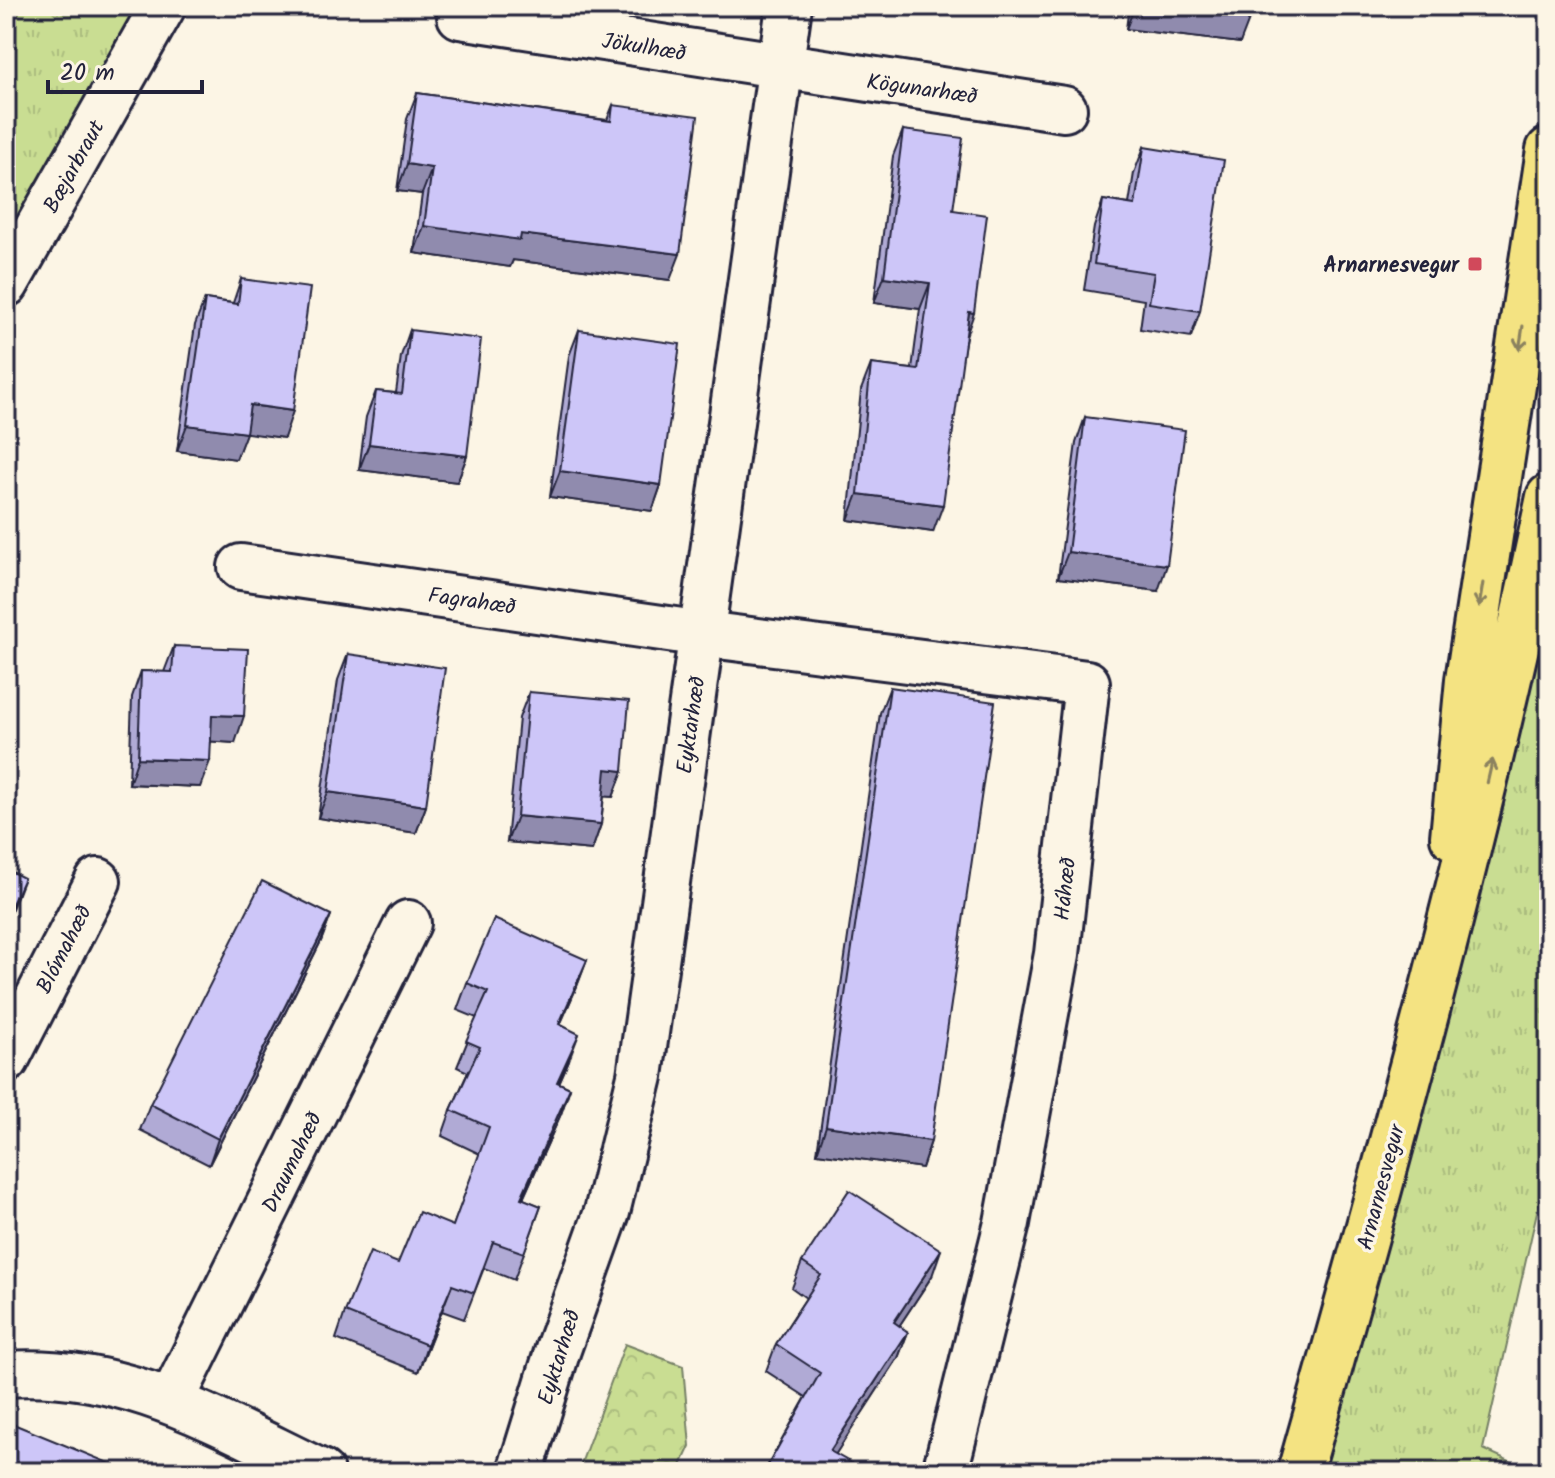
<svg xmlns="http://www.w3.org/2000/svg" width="1555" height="1478" font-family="Kalam,sans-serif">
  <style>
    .grass { fill: url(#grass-tufts); stroke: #768066; stroke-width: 2 }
    .park { fill: url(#park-crowns); stroke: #768066; stroke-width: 2 }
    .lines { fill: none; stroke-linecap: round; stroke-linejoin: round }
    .minor-casing { stroke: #22223b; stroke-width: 50 }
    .tertiary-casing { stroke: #22223b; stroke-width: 50 }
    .primary-casing { stroke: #22223b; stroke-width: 50 }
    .minor { stroke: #fcf5e5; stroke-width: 44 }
    .tertiary { stroke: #fcf5e5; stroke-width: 44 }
    .primary { stroke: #f4e382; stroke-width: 44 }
    .wall { fill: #b0aad5; stroke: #22223b; stroke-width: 2 }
    .shaded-wall { fill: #908bae; stroke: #22223b; stroke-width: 2 }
    .building { fill: #cdc6f8; stroke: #22223b; stroke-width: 2 }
    .oneway { stroke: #8b825e }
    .poi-dot { fill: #d1495b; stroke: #fcf5e5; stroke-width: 3 }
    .labels { text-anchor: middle; stroke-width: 7; stroke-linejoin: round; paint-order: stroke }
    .street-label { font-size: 22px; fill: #22223b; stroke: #fcf5e5 }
    .poi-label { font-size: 22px; font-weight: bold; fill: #22223b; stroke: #fcf5e5; text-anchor: end }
  </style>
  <defs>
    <pattern id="grass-tufts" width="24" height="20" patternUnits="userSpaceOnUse" patternTransform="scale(2)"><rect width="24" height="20" fill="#c9dd92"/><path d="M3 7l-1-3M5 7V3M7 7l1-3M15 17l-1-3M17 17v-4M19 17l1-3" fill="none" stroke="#acbd7f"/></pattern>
    <pattern id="park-crowns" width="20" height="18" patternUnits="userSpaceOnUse" patternTransform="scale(2)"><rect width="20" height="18" fill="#c9dd92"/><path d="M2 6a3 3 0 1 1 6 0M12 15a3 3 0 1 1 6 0" fill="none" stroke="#acbd7f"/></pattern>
  </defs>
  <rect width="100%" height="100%" fill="#fcf5e5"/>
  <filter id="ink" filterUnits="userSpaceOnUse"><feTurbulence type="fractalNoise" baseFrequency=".0125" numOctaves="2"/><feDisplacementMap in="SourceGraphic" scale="16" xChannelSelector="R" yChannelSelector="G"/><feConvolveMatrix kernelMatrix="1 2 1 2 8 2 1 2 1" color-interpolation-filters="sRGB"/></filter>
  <g filter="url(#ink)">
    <!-- grass -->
    <path class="grass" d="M6,6H138L63,146L6,239Z
      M1549,581V1159L1483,1449L1534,1472H1321L1345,1397L1502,812Z"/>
    <!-- park -->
    <path class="park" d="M625,1344L683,1366L690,1446L678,1472H578Z"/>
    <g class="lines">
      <defs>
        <path id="minor" d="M460,16L1064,109
          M241,567L703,634L1087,683L1057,954L1007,1223L945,1472
          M6,1060L98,881
          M172,1400L408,923
          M520,1472L558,1349L607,1212L640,1076L789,6"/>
        <path id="tertiary" d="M6,284L163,6
          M6,1374C126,1366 218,1423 321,1472"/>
        <path id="primary" d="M1453,837L1468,680L1549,150
          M1300,1472C1392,1149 1480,826 1549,497"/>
      </defs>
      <!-- minor casing -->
      <use href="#minor" class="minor-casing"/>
      <!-- tertiary casing -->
      <use href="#tertiary" class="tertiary-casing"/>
      <!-- primary casing -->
      <use href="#primary" class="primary-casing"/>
      <!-- minor -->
      <use href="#minor" class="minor"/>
      <!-- tertiary -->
      <use href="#tertiary" class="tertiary"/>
      <!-- primary -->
      <use href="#primary" class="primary"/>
    </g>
    <!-- wall -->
    <path class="wall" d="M1129,6H1251L1240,43L1126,29Z
      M417,93L607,120L613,105L670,280L513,260L510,267L414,253L422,194L397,191L407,119Z
      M903,130L953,210L966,336L933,532L848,520L861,390L871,364L912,369L920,309L874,303L893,156Z
      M1144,147L1200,311L1191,337L1140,329L1144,300L1084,290L1094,227L1103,200L1129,204L1134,173Z
      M241,279L284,438L246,432L236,459L177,451L195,325L205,299L233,303Z
      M410,330L467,456L457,482L359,470L366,417L376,391L396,393L401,356Z
      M579,330L661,485L652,511L550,497L569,356Z
      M1085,417L1158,591L1058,578L1076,443Z
      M174,646L235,743L211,741L200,787L129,784L132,697L141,671L164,672Z
      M348,654L426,806L416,833L318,818L338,680Z
      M890,687L931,1141L922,1168L817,1153L880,713Z
      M529,692L623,771L613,797L604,796L601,824L592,850L507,842L519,718Z
      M331,915L321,941L209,1165L140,1130L150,1104Z
      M587,960L577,986L560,1025L569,1060L559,1083L570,1088L561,1114L523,1199L541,1206L514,1280L484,1268L464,1319L442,1311L418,1372L336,1339L345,1312L398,1263L453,1226L480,1154L442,1136L451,1110L468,1072L457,1067L477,1018L457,1010L467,983Z
      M802,1262L932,1276L899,1326L908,1332L898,1358L835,1454L764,1472L806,1397L766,1371L776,1344L806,1298L792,1288Z"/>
    <!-- shaded-wall -->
    <path class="shaded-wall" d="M1135,6H1164L1250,17L1240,43L1126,29Z
      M407,164L432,168L422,194L397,191Z
      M424,226L521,234L680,254L670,280L513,260L510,267L414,253Z
      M884,277L930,283L920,309L874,303Z
      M969,312L974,313L965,339Z
      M250,405L293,411L284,438L240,432Z
      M187,425L246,433L236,459L177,451Z
      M369,444L467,456L457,482L359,470Z
      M560,471L661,485L652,511L550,497Z
      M858,494L943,505L933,532L848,520Z
      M1068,552L1167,565L1158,591L1058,578Z
      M212,715L244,716L235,743L202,741Z
      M138,758L210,761L200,787L129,784Z
      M606,769L623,771L613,797L597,796Z
      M328,792L426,806L416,833L318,818Z
      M517,816L601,824L592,850L507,842Z
      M24,878L14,904L6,923V917Z
      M331,915L321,941L209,1165L218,1139Z
      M587,960L577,986L549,1050L559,1024Z
      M579,1034L569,1060L548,1108L557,1082Z
      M570,1088L561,1114L511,1225L521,1198Z
      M826,1126L931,1141L922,1168L817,1153Z
      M941,1250L932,1276L884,1349L894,1322Z
      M452,1285L442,1311L418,1372L427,1345Z
      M908,1332L898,1358L824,1472L830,1451Z"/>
    <!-- building -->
    <path class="building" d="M1164,6H1251L1250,17Z
      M417,93L611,121L613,105L698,116L680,254L521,234L520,240L424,226L432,168L407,164Z
      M903,130L963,138L953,210L987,215L974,313L969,312L943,505L858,494L871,364L918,370L930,283L884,277Z
      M1144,147L1224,160L1200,311L1149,303L1154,273L1094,264L1103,200L1135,205Z
      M241,279L310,288L293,411L250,405L246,433L187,425L205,299L238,304Z
      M410,330L481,339L467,456L369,444L376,391L402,394Z
      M579,330L680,344L661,485L560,471Z
      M1085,417L1185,430L1167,565L1068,552Z
      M174,646L248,649L244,716L212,715L210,761L138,758L141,671L172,672Z
      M348,654L445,668L426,806L328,792Z
      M890,687L995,702L931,1141L826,1126Z
      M529,692L629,701L623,771L606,769L601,824L517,816Z
      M6,869L24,878L6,917Z
      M262,881L331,915L218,1139L150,1104Z
      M494,919L587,960L559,1024L579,1034L557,1082L570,1088L521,1198L541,1206L524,1253L493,1242L474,1293L452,1285L427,1345L345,1312L370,1252L398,1263L419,1212L453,1226L489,1127L451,1110L480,1047L466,1041L488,992L467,983Z
      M849,1190L941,1250L894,1322L908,1332L830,1451L860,1468L858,1472H764L820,1373L776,1344L821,1275L802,1262Z
      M6,1421L111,1464L107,1472H6Z"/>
    <!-- one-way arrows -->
    <defs><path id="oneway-shaft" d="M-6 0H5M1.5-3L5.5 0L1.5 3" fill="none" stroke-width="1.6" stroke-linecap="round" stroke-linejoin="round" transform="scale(2)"/></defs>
    <g class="oneway">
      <use href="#oneway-shaft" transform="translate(1521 338) rotate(99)"/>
      <use href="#oneway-shaft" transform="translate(1481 595) rotate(99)"/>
      <use href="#oneway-shaft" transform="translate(1490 771) rotate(-77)"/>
    </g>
  </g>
  <!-- markers -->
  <rect class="poi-dot" x="1467" y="256" width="16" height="16" rx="4"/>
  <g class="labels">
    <!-- street labels -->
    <g class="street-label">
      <text transform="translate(644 46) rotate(9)" y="8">Jökulhæð</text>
      <text transform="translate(922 88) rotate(8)" y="8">Kögunarhæð</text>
      <text transform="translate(73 166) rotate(-61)" y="8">Bæjarbraut</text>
      <text transform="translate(472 600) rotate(8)" y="8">Fagrahæð</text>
      <text transform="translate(690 725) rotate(-82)" y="8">Eyktarhæð</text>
      <text transform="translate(1064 889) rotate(-84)" y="8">Háhæð</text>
      <text transform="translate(63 949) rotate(-63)" y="8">Blómahæð</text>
      <text transform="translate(291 1162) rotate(-64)" y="8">Draumahæð</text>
      <text transform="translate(1380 1187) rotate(-75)" y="8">Arnarnesvegur</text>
      <text transform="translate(558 1357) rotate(-73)" y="8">Eyktarhæð</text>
    </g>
    <!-- poi labels -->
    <g class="poi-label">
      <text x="1459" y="272">Arnarnesvegur</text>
    </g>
  </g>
  <!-- margin -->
  <rect width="1555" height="1478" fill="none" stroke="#fcf5e5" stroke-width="32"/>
  <rect x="16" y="16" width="1523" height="1446" fill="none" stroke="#22223b" stroke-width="3" filter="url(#ink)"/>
  <!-- scale -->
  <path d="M48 80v12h154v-12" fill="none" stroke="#22223b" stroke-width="4"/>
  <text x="60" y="80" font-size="24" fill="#22223b" stroke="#fcf5e5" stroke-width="6" paint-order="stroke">20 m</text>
</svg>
